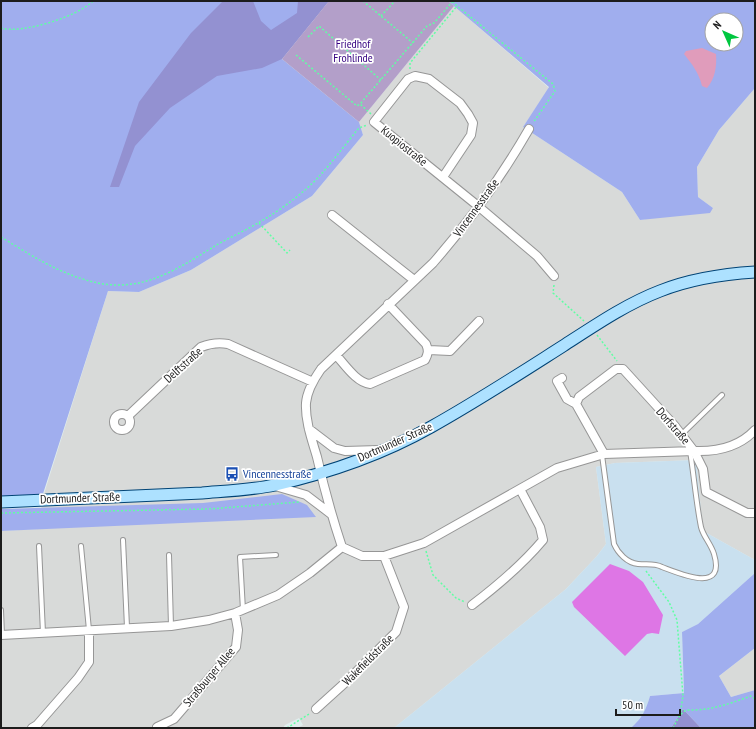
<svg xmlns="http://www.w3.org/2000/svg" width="756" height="729" font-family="'PT Sans Narrow',sans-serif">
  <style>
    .residential { fill: #d8dad9 }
    .farmland { fill: #c9e0ef }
    .grass { fill: #a0aeee; fill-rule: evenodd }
    .forest { fill: #9391d1 }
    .cemetery { fill: #b39fc9 }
    .pitch { fill: #de76e5 }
    .water { fill: #e09cbb }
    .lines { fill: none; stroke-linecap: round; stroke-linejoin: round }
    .lane-casing { stroke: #969696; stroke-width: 6 }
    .street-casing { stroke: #969696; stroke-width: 10 }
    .secondary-casing { stroke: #004375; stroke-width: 13 }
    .path { stroke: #60ffa4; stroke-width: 1.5; stroke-dasharray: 2 2; stroke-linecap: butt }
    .lane { stroke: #fff; stroke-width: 4 }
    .street { stroke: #fff; stroke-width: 8 }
    .secondary { stroke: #ade1ff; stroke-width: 11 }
    .labels { text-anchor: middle; stroke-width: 3.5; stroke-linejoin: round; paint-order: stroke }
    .park-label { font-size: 12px; fill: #350281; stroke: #fff }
    .street-label { font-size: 12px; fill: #1c1c1c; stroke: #fff }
    .transit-label { font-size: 12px; fill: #164399; stroke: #fff; text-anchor: start }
  </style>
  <rect width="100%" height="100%" fill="#e0eeee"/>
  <!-- residential -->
  <path class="residential" d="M454,6L549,88L523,127L622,192L640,220L713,208L698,197L697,167L719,130L755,88V560L703,531L696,460L615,463L596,467L606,544L597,556L566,589L394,728H297L303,725L299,718L285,725L283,728H1V531L38,529L43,497L108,291L139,292L191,270L312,196L363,135L359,122Z
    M755,648V690L731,697L719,676Z"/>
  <!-- farmland -->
  <path class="farmland" d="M696,460L703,531L755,560V573L698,624L682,632L684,693L650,696L646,710L637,722L631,728H394L566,589L597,556L606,544L596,467L615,463Z"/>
  <!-- grass -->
  <path class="grass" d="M1,1H329L282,59L359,122L363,135L312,196L191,270L139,292L108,291L41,500L1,502Z
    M448,1H755V88L719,130L697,167L698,197L713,208L710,213L640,220L622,192L523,127L549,87ZM712,20H736V44H712Z
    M282,494L307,505L316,517L1,531V509L203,503Z
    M755,573V648L719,676L731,697L755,690V728H701L683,709L671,728H631C642,718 646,710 650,696L684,693L682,632L698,624Z"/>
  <!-- forest -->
  <path class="forest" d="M223,1H253L261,21L271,30L297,13L298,1H329L282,59L262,68L217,76L170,108L135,146L119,187H110L139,102L191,33Z
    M683,709L701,728H671Z"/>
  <!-- cemetery -->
  <path class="cemetery" d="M329,1H448L454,6L359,122L282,59Z"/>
  <!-- pitch -->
  <path class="pitch" d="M610,564L629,571L643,582L663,615L659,634L652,633L647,634L625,656L574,607L572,602Z"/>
  <!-- water -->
  <path class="water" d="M702,48L716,54C717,66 715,79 707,88L702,86C699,73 692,64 684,54L686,51Z"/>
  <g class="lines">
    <defs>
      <path id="lane" d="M682,434L722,395
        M602,455L614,544C618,553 627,563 638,564C647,565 654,563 662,567C681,574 726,594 714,554C711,544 703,536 701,527C696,502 694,476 690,451
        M123,540L127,627
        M39,546L43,633
        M81,546L89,630
        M169,555L171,626
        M1,610L2,635
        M243,610L240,557L276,555"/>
      <path id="street" d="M529,129C502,176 469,222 433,263L321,369C314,379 307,391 306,403C305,421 312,440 317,457C324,488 332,517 342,547L362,556H384L424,543L557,468L604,454L694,451C717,452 739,447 755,430
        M443,177L471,135L473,123L468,114L460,103L429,79L415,76L408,79L374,122L478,206L537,256L554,276
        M332,215L414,280
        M429,350L450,351L479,321
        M336,355C345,365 357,383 370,384L425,360C428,354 429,351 426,344L388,304
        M562,378L557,381L567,399L576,404L604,454
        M576,404L579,397L616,369H623L674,425L694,451L703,469L706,492L747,513H755
        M114 422a8 8 0 1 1 16 0a8 8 0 1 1-16 0Z
        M128,416L201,347C211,343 218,342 228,344L313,382
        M309,429L334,448L345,451L379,450
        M275,486L306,495L331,514
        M472,605C497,586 522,565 543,540L540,527L520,489
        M1,635L171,626L209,620L235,613L278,595L310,573L342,547
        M316,709L347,681L396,632L404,607L384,556
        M157,727L174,719L236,647L238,630L235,613
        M32,728L37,725L78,678L89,662V630"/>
      <path id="secondary" d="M1,502L202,493C226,491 251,490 275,485C328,473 383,454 431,427C476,402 519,374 563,346C594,326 626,304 660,291C690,279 723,274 755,272"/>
    </defs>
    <!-- lane casing -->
    <use href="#lane" class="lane-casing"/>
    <!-- street casing -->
    <use href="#street" class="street-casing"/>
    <!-- secondary casing -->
    <use href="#secondary" class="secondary-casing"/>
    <!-- path -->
    <path class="path" d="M363,1L413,43
      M453,1L457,6L553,84L555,91L533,123
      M381,16L395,1
      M1,28C22,34 77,17 93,1
      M308,37L319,26L381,80
      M296,55L357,106L360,104
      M410,69V63L457,6
      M371,114L360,104L427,26L434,23L453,1
      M259,223L287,253L290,250
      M1,237C34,257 64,277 103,284C119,286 135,285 150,280C175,272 198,256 220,243C233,236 246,230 258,223C274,214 291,202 305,190C324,174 342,148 359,128L367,125
      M554,285L553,293L584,321
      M597,335L617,361
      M1,513L209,509L299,502
      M426,551L433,575L456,598L465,602
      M646,571L669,602L677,620L683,696L680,715
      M287,728L309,714
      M673,728L680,715L686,710C709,711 729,704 751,696L755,699"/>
    <!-- lane -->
    <use href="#lane" class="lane"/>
    <!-- street -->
    <use href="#street" class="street"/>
    <!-- secondary -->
    <use href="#secondary" class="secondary"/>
  </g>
  <!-- icons -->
  <defs>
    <symbol id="bus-bare" viewBox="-9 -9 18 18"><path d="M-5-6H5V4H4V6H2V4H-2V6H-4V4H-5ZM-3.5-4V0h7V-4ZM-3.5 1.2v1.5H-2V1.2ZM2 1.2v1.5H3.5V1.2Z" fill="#1a4fb4" stroke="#fff" stroke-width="2.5" paint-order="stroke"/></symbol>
  </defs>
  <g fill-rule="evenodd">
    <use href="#bus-bare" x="222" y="464" width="20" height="20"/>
  </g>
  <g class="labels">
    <!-- park labels -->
    <g class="park-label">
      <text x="353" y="48">Friedhof<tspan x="353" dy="14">Frohlinde</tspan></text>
    </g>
    <!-- street labels -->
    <g class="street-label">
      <text transform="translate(404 146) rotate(39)" y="4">Kuopiostraße</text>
      <text transform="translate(476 208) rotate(-54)" y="4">Vincennesstraße</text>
      <text transform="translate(183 365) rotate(-42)" y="4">Delftstraße</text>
      <text transform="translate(673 426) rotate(49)" y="4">Dorfstraße</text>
      <text transform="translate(395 442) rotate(-24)" y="4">Dortmunder Straße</text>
      <text transform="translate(80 498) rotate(-2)" y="4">Dortmunder Straße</text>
      <text transform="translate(368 660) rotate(-45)" y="4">Wakefieldstraße</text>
      <text transform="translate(209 677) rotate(-50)" y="4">Straßburger Allee</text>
    </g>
    <!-- transit labels -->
    <g class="transit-label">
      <text x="243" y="478">Vincennesstraße</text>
    </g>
  </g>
  <!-- border -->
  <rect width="756" height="729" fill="none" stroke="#1c1c1c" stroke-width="4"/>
  <!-- north arrow -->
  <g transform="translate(724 32) rotate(315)"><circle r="19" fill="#ffffff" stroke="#a4a4a4"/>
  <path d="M0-3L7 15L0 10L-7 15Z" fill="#00c740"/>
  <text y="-6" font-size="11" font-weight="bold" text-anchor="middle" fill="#1c1c1c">N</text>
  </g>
  <!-- scale -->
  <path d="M616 709v6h64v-6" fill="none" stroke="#1c1c1c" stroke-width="2"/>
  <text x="622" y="709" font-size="12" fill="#1c1c1c" stroke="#ffffff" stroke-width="3" paint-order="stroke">50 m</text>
</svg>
